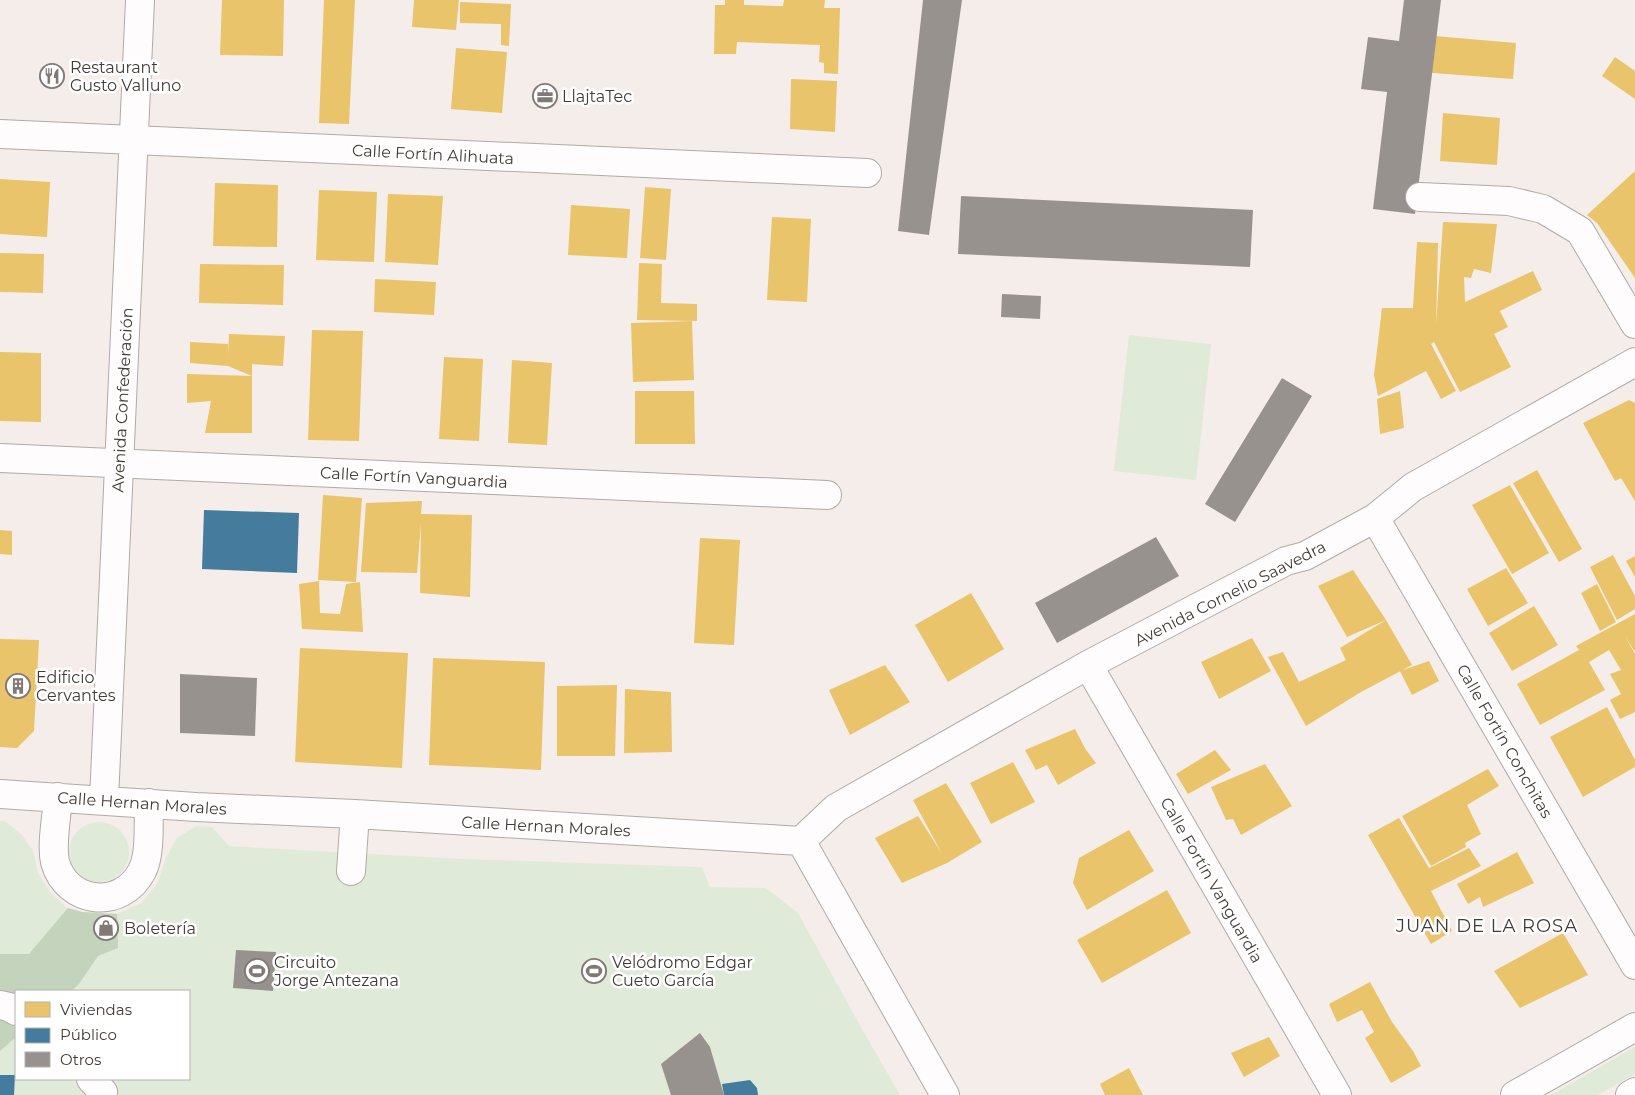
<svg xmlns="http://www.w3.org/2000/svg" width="1635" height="1095" font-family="Montserrat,sans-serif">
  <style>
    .green { fill: #e0ead8; fill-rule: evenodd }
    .forest { fill: #c4d3bb }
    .homes { fill: #e9c46a }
    .public { fill: #457b9d }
    .building { fill: #98928e }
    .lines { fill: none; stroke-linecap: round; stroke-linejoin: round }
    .minor-casing { stroke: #b0aaa7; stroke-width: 30 }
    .minor { stroke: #fefcfc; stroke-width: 28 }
    .labels { text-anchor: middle; stroke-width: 5; stroke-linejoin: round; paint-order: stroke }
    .poi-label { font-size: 16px; fill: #423b38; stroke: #fff; text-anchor: start }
    .street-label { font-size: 16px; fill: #423b38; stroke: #fff }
    .neighbourhood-label { font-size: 18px; letter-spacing: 1px; fill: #423b38; stroke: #fff }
  </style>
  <rect width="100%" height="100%" fill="#f5ede9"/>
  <!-- green -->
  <path class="green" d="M1129,335L1211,344L1196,480L1114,471Z
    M0,821L6,822L22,835L33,851L38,873L50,892L67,908L82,912L117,914L142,903L158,882L165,860L177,838L196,826L212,827L229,846L463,859L702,867L710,887L766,888L798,913L858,1022L900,1095H0ZM16,991H189V1079H16Z
    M69 852a30 30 0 1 1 60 0a30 30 0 1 1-60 0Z
    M1635,1047V1074L1598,1095H1551Z"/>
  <!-- forest -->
  <path class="forest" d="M68,908L82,912L117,914L118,948L98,956L79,984L71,991H16V1037L0,1051V954H29Z"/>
  <!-- homes -->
  <path class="homes" d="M222,0H284L283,56L220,55Z
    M324,0H355L349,124L319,123Z
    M414,0H459L456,30L412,27Z
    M725,0H744V5L778,6H783L784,0H825L824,8H840L838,74L824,73V63L819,62L820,45L737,42L736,54H714L715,5H725Z
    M460,2L511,4L509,46L501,45V24L460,23Z
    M1423,35L1516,43L1513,79L1420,72Z
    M456,48L507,52L502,113L451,109Z
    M1615,57L1635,71V99L1602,76Z
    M791,79L837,81L835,132L790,129Z
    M1443,113L1500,118L1497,165L1440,161Z
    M1635,171V278L1597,223L1587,215Z
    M0,179L50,182L47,237L0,234Z
    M215,183L278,185L277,247L213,246Z
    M645,187L671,189L666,260L640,258Z
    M319,190L377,192L374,262L316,260Z
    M388,194L443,196L438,265L385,262Z
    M571,205L630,209L627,258L568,255Z
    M772,217L811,219L807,302L767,300Z
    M1443,222L1497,224L1491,273L1474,269L1471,278L1464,277L1465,302L1533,271L1542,290L1500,311L1508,327L1494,334L1511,367L1460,392L1434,342L1431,344L1456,391L1441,399L1426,371L1378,396L1374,375L1382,308H1413L1417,242L1438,243L1436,325Z
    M0,253L44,254L43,293L0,292Z
    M639,263L662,264L661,303L697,304V321L637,320Z
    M200,264L284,265L283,305L199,303Z
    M375,279L436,282L434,315L374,312Z
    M692,321L694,380L633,382L631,323Z
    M312,330L363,331L359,441L308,440Z
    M229,334L285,336L283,366L252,364V376L228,366L190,363V342L228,344V355Z
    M0,352L41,353V422L0,421Z
    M444,357L483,359L479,441L439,439Z
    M512,360L552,363L547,445L508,443Z
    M187,374L252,376V433H205L211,401L187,403Z
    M635,391H694L695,444H635Z
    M1400,391L1404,428L1380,434L1377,399Z
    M1629,400L1635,403V501L1621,478L1615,481L1583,423Z
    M1537,470L1582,549L1559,562L1513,483Z
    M1510,485L1549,553L1512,574L1472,505Z
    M323,495L362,498L356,582L318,580Z
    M422,501L421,514L472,515L470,597L420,593L421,523L417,573L361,572L366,503Z
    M0,530L12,531V555L0,554Z
    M700,538L740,540L734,645L694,643Z
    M1613,555L1635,596V609L1617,620L1590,567Z
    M1635,556V577L1626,561Z
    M1506,568L1528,603L1488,626L1467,589Z
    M1353,570L1386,620L1412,665L1361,692L1306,726L1268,657L1283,652L1299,682L1346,660L1340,648L1386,620L1347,637L1318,586Z
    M319,581L320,613L340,614L346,584L360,582L363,632L302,629L299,584Z
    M1597,584L1616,622L1600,631L1581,593Z
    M971,593L1004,649L948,682L915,625Z
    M1534,606L1558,645L1512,671L1489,633Z
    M1635,614V652L1625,636L1635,654V712L1620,719L1610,700L1621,694L1610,674L1621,670L1609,650L1589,662L1605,690L1540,725L1517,684L1579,650L1576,646Z
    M1252,638L1271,671L1219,699L1201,662Z
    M0,639L39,640L34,731L17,748L0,747Z
    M300,648L408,653L402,768L295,762Z
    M433,658L545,662L541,770L429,765Z
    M1429,661L1439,681L1412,695L1400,671Z
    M885,665L910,702L850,735L829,690Z
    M617,685L615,756H557V686Z
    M625,689L671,692L672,752L624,753Z
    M1607,707L1635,760V767L1583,797L1550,737Z
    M1075,729L1086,750L1096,763L1058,785L1047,765L1036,770L1025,750Z
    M1215,750L1231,770L1188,794L1176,774Z
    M1013,762L1035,802L991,824L970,783Z
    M1265,764L1292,806L1241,835L1233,819L1226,820L1211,787Z
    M1488,769L1499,786L1467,805L1481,834L1465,843L1466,847L1431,866L1402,816Z
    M946,783L982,842L947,863L902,883L875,838L918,816L942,854L913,800Z
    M1399,818L1429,868L1469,848L1481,866L1431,891L1452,931L1431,944L1368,835Z
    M1129,830L1154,871L1087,910L1073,883L1079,858Z
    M1517,852L1534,883L1483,907L1480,897L1468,904L1457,884Z
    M1167,890L1191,933L1102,983L1077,940Z
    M1563,933L1588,975L1520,1008L1494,971Z
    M1370,982L1392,1022L1413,1051L1421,1066L1391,1083L1365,1038L1374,1032L1362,1010L1337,1022L1329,1004Z
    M1269,1037L1280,1056L1244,1077L1231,1053Z
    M1129,1068L1143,1095H1105L1100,1084Z"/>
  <!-- public -->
  <path class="public" d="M204,510L299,513L297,573L202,569Z
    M0,1075H15L14,1095H0Z
    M750,1080L757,1088L758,1095H724L722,1084Z"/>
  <!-- building -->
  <path class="building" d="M923,0H962L929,235L898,231Z
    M1404,0H1441L1415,214L1373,209L1387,92L1361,89L1368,37L1399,41Z
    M961,196L1253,210L1250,267L958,254Z
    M1002,294L1041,296L1040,319L1001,317Z
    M1282,378L1312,396L1235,522L1205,504Z
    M1156,537L1179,576L1057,643L1035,603Z
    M180,674L257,678L255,736L180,733Z
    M236,950L276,952L273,991L233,988Z
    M700,1033L710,1047L724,1095H671L661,1064Z"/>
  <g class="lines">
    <defs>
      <path id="minor" d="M0,134L867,173
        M1420,197L1509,201L1543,209L1580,231L1635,324
        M0,458L827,495
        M1375,518L1635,965
        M1088,665L1337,1095
        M0,794L196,807L355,814L801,841L945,1095
        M58,797C57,816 51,844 55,862C67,905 122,910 142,871C151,854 148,823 149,803
        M104,800L140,0
        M801,841L836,808L1088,665L1286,561L1305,556L1375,518L1413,487L1635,362
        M351,871L355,814
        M0,1005L9,1007L16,1011
        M91,1079L103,1092L102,1095
        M1515,1095L1635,1027
        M1630,1095L1635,1092"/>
    </defs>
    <!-- minor casing -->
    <use href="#minor" class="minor-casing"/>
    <!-- minor -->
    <use href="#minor" class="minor"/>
  </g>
  <!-- icons -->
  <defs>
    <symbol id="restaurant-ring" viewBox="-11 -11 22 22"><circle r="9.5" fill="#fff" stroke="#817976" stroke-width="1.5"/><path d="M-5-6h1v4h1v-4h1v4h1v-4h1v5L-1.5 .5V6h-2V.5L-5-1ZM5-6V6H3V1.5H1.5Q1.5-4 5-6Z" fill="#817976"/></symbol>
    <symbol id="office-ring" viewBox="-11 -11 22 22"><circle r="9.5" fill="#fff" stroke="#817976" stroke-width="1.5"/><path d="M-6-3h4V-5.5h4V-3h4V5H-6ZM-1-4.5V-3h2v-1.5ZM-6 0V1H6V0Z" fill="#817976"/></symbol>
    <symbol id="building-ring" viewBox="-11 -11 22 22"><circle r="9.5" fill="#fff" stroke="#817976" stroke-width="1.5"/><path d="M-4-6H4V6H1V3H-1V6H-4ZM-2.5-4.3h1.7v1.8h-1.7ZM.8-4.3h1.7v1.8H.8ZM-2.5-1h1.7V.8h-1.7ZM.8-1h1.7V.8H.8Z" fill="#817976"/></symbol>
    <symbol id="shop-ring" viewBox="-11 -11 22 22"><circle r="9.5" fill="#fff" stroke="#817976" stroke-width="1.5"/><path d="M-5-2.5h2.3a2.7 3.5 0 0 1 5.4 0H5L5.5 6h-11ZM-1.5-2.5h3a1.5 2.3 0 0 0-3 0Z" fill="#817976"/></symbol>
    <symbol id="stadium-ring" viewBox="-11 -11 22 22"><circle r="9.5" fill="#fff" stroke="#817976" stroke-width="1.5"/><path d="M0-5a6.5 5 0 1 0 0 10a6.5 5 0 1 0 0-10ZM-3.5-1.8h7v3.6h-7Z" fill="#817976"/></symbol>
  </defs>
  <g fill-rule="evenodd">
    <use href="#restaurant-ring" x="38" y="62" width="28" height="28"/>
    <use href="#office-ring" x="531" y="82" width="28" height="28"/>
    <use href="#building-ring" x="4" y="672" width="28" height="28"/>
    <use href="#shop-ring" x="92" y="914" width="28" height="28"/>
    <use href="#stadium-ring" x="243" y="957" width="28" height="28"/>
    <use href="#stadium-ring" x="580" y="957" width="28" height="28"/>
  </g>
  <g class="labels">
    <!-- poi labels -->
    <g class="poi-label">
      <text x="70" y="73">Restaurant<tspan x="70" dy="18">Gusto Valluno</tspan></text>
      <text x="562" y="102">LlajtaTec</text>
      <text x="36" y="683">Edificio<tspan x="36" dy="18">Cervantes</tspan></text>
      <text x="124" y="934">Boletería</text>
      <text x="274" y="968">Circuito<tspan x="274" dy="18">Jorge Antezana</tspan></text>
      <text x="612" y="968">Velódromo Edgar<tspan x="612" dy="18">Cueto García</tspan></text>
    </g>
    <!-- street labels -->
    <g class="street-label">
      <text transform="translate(433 154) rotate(3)" y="6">Calle Fortín Alihuata</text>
      <text transform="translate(122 400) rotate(-87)" y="6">Avenida Confederación</text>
      <text transform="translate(414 477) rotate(3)" y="6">Calle Fortín Vanguardia</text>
      <text transform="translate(1230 593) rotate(-27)" y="6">Avenida Cornelio Saavedra</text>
      <text transform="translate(1505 741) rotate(60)" y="6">Calle Fortín Conchitas</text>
      <text transform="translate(142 803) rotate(4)" y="6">Calle Hernan Morales</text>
      <text transform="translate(546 826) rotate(3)" y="6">Calle Hernan Morales</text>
      <text transform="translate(1212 880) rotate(60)" y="6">Calle Fortín Vanguardia</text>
    </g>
    <!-- neighbourhood labels -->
    <g class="neighbourhood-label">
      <text x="1487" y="932">JUAN DE LA ROSA</text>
    </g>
  </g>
  <!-- legend -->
  <rect x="15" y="990" width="175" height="90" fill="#ffffff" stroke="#b3b1af"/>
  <rect x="25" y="1002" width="25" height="15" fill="#e9c46a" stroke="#b3b1af"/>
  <text x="60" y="1015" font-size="15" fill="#423b38">Viviendas</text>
  <rect x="25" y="1028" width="25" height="15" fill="#457b9d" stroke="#b3b1af"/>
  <text x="60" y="1040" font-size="15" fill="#423b38">Público</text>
  <rect x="25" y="1052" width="25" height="15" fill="#98928e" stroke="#b3b1af"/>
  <text x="60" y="1065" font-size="15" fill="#423b38">Otros</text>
</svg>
